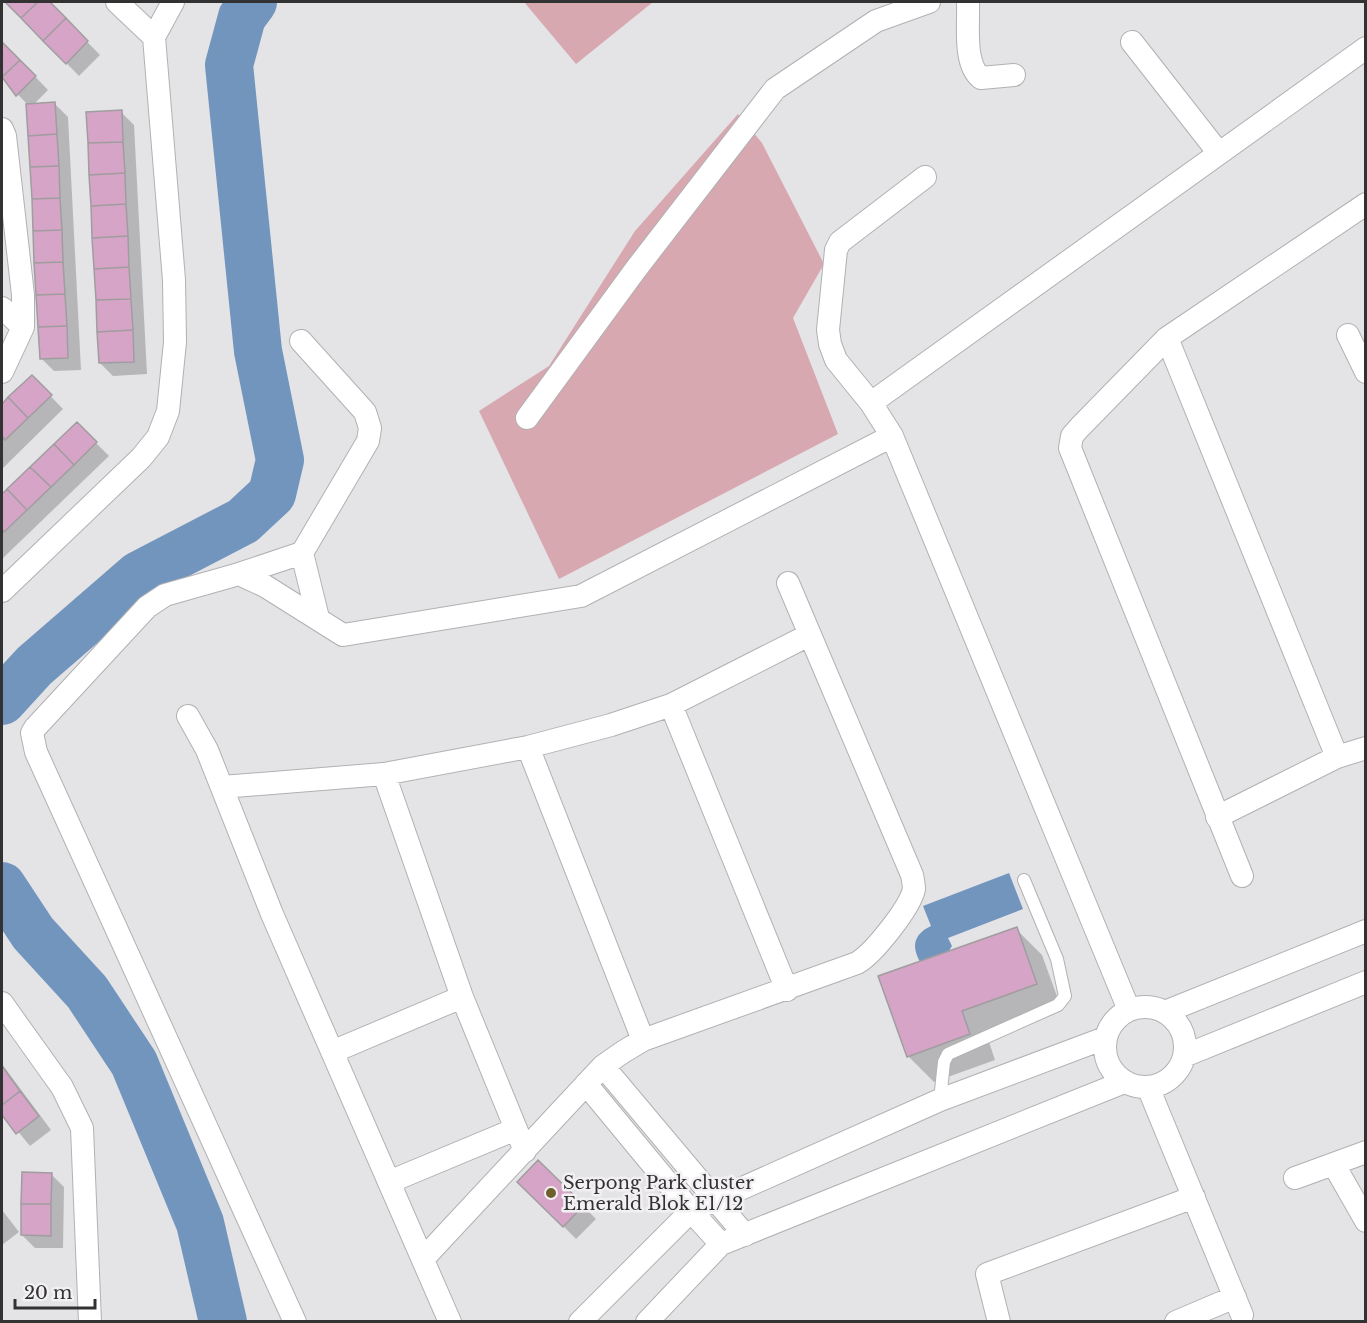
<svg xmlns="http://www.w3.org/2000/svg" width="1367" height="1323" font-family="'Libre Baskerville',serif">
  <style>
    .green { fill: #d8a8b1 }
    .water { fill: #7295be }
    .shadow { fill: #0003 }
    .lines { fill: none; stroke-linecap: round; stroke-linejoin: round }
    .river { stroke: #7295be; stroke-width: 48 }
    .building { fill: #d5a4c6; stroke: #a09d9f; stroke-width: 1.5 }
    .lane-casing { stroke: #b2b0b3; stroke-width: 14 }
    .street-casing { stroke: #b2b0b3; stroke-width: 24 }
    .lane { stroke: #fff; stroke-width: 12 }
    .street { stroke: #fff; stroke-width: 22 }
    .poi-dot { fill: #6e5f2c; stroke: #f2f0f3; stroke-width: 2 }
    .labels { text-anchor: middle; stroke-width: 5; stroke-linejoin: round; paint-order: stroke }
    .poi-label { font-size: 18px; fill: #323233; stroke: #f2f0f3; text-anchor: start }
  </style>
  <rect width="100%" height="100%" fill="#e4e3e6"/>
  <!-- green -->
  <path class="green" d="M524,2H653L576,64Z
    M738,114L762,143L824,264L793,318L838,434L559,579L479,411L549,366L635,231Z"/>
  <!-- water -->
  <path class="water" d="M1009,873L1023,909L948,938L952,946L947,954L920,962C911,946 914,934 931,926L923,906Z"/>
  <!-- shadow -->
  <path class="shadow" d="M7,2H48L100,55L79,76Z
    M2,42L48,90L33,105L55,104L68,117L81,370L54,371L41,358L28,105L2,78Z
    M121,112L134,125L147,374L113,376L100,363Z
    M32,377L63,409L2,469V406Z
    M77,424L109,456L2,559V497Z
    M1016,929L1042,955L1062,1010L987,1036L995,1060L934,1082L908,1056Z
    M2,1064L51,1130L30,1146L2,1112Z
    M539,1162L596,1219L576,1239L520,1182Z
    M51,1174L64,1187L63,1248H35L22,1235Z
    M2,1210L19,1232L2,1245Z"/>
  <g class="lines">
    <!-- river -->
    <path class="river" d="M2,701L34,666L139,575L243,521L272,494L280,460L258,351L229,65L242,17L253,2
      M2,886L33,933L87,992L134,1063L200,1223L223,1322"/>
  </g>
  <!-- building -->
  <path class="building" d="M5,2H38L21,18Z
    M38,2H50L66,18L43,41L21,18Z
    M66,18L88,41L66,64L43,41Z
    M3,43L20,60L2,77V44Z
    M20,60L36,76L16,96L2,77Z
    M55,102L57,134L28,136L26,104Z
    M122,110L123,142L88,143L86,112Z
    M57,134L59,166L30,167L28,136Z
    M123,142L125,173L89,175L88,143Z
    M59,166L60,198L32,199L30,167Z
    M125,173L126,204L91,206L89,175Z
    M60,198L62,230L33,231L32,199Z
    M126,204L128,236L92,238L91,206Z
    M62,230L63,262L34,263L33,231Z
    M128,236L129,267L94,269L92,238Z
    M63,262L65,294L36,295L34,263Z
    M129,267L131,299L96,300L94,269Z
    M65,294L67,326L38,327L36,295Z
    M131,299L133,330L97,332L96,300Z
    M67,326L68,358L40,359L38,327Z
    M133,330L134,362L99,363L97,332Z
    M32,375L52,395L28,418L8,397Z
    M8,397L28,418L5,440L2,436V404Z
    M77,422L97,442L74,465L54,444Z
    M54,444L74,465L51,487L30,467Z
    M30,467L51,487L27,510L7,489Z
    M7,489L27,510L4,532L2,530V494Z
    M1017,927L1037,984L962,1011L970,1034L907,1057L878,976Z
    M2,1066L20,1091L2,1105Z
    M20,1091L39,1116L16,1134L2,1115V1105Z
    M538,1160L584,1205L563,1227L517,1182Z
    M22,1172L52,1173L51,1204H21Z
    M21,1204H51V1236L21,1235Z"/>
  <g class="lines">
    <defs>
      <path id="lane" d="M940,1100L944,1062L948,1054L1058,1005L1065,996L1057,959L1024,880"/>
      <path id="street" d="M117,2L154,37
        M968,2C969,23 963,64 981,78L1014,75
        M1132,42L1218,152
        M2,129L5,136L23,295V327L2,372
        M925,177L840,242L836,250L828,330L830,344L836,360L871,403L892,436L1129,1010
        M2,308L23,327
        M1348,335L1366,372
        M1167,338L1337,757
        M301,341L365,412L370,428L368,441L302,553L318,618
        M871,403L1366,48
        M527,418L636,269L775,89L876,21L929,2
        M239,574L302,553
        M2,591L141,458L158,437L168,411L175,342L174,280L154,37L173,2
        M671,705L787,990
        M188,716L207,750L272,914L450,1322
        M384,774L462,997L525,1151
        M222,787L384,774L528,747
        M1217,817L1337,757L1366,748
        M1242,876L1070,448L1072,436L1080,427L1167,338L1366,204
        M2,1003L62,1087L82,1128L90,1322
        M1105 1047a40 40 0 1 1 80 0a40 40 0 1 1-80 0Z
        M1165,1012L1366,931
        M643,1040L528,747L611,725L671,705L809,635
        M332,1052L462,997
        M1184,1056L1366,982
        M603,1066L745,1235
        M586,1084L691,1211L721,1244
        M1148,1087L1242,1315
        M1334,1165L1366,1221
        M1295,1178L1366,1152
        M389,1182L516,1129
        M423,1259L603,1066L623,1052L643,1040L857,963C873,954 910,908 914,889C914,885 913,880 912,875L788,583
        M295,1322L36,752L32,733L35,728L147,607L165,595L239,574L265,586L343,635L581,596L892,436
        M580,1322L691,1211L940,1100L1105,1038
        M647,1322L721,1244L1124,1082
        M999,1322L987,1274L1194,1197
        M1176,1322L1235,1297"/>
    </defs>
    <!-- lane casing -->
    <use href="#lane" class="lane-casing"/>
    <!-- street casing -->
    <use href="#street" class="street-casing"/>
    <!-- lane -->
    <use href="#lane" class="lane"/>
    <!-- street -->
    <use href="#street" class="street"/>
  </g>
  <!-- markers -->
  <circle class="poi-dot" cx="551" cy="1193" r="6"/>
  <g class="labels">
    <!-- poi labels -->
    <g class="poi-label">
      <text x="563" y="1189">Serpong Park cluster<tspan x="563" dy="21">Emerald Blok E1/12</tspan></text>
    </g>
  </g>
  <!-- border -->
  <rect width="1367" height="1323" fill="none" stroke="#323233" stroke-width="6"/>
  <!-- scale -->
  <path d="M15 1299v9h80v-9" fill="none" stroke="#323233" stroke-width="3"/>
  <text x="24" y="1299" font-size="18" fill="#323233" stroke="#f2f0f3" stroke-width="4.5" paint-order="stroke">20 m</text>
</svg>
